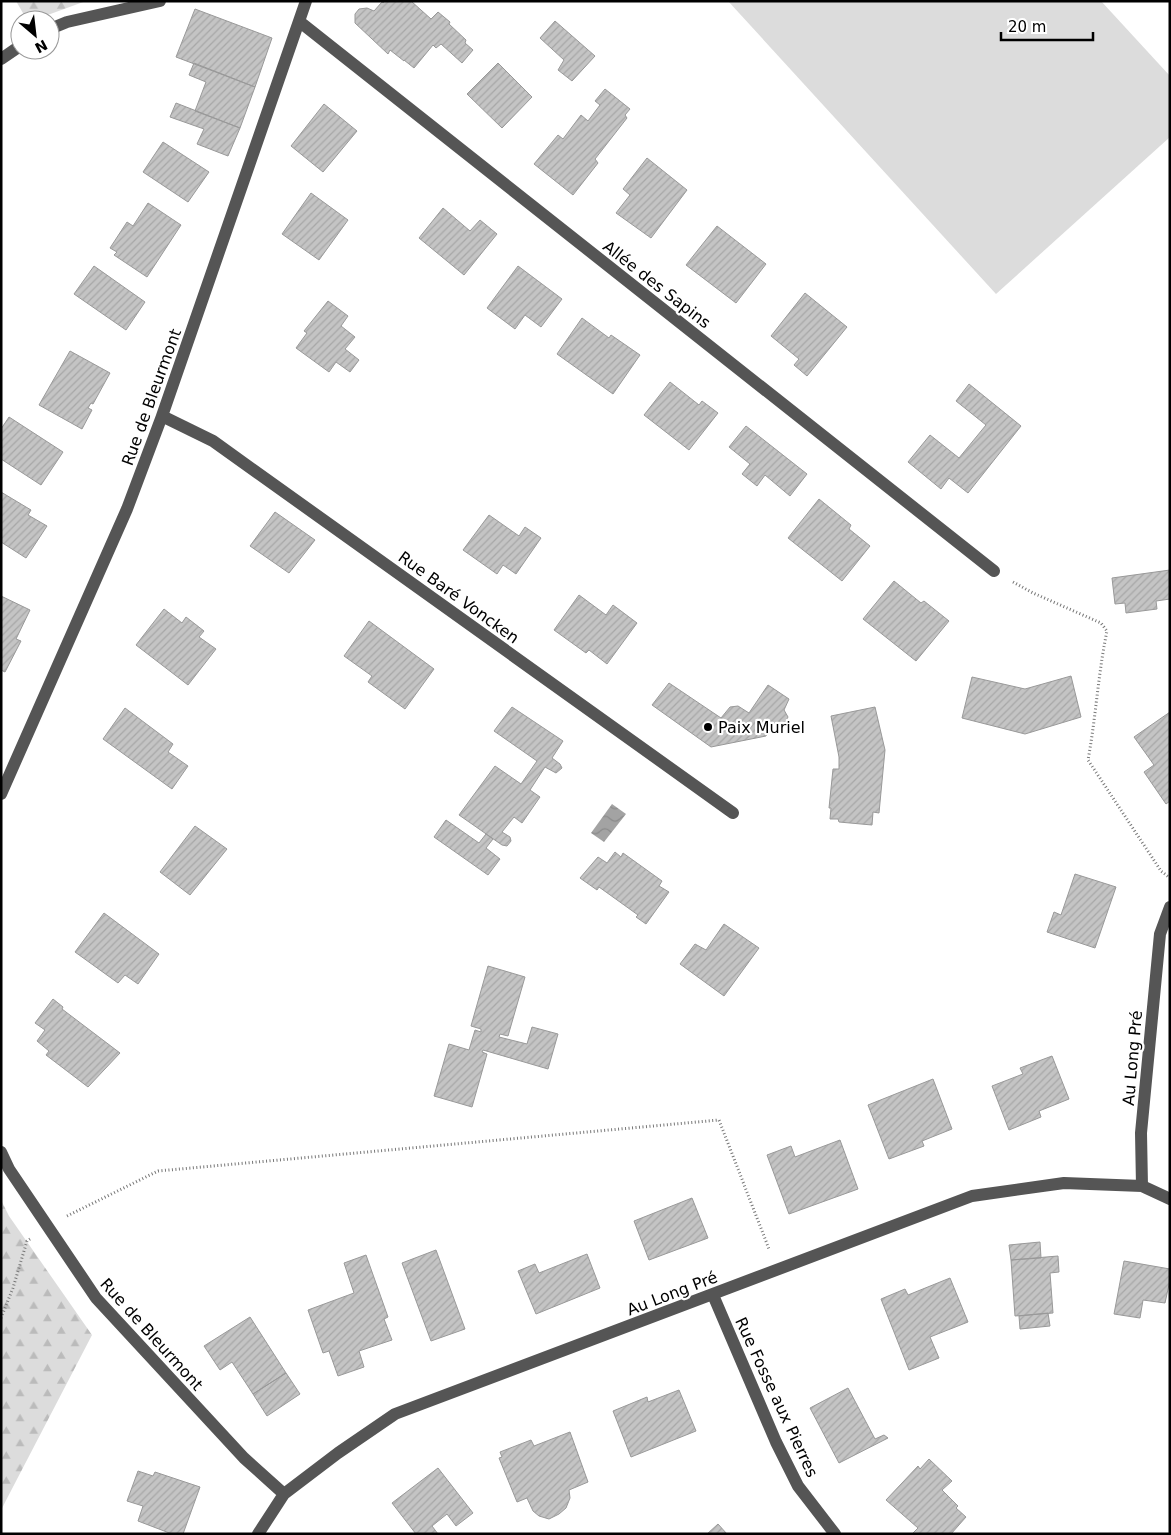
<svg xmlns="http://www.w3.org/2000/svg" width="1171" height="1535" font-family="'DejaVu Sans',sans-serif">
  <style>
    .green { fill: #dcdcdc }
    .forest { fill: url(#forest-firs) }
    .water { fill: url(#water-waves) }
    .building { fill: url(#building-hatch); stroke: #999 }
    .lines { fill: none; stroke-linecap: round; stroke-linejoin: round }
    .path { stroke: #777; stroke-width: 3; stroke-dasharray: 1 2.5; stroke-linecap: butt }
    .minor { stroke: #555; stroke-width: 12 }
    .poi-dot { fill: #000; stroke: #fff; stroke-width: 2 }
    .labels { text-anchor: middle; stroke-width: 4.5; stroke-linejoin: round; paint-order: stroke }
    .street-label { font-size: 16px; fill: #000; stroke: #fff }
    .poi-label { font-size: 16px; fill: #000; stroke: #fff; text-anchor: start }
  </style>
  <defs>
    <pattern id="forest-firs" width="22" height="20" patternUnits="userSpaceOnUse" patternTransform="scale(1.25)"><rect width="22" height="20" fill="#dcdcdc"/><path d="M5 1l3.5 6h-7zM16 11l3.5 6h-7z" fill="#bbb"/></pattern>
    <pattern id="water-waves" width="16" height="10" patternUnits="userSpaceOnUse" patternTransform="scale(1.25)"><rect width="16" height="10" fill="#a3a3a3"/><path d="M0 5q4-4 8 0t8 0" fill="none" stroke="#8b8b8b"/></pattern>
    <pattern id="building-hatch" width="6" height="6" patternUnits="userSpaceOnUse" patternTransform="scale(1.25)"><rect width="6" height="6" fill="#c4c4c4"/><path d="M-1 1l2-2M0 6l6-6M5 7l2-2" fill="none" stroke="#a7a7a7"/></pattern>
  </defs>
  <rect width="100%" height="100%" fill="#fff"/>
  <!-- green -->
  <path class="green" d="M728,1H1101L1170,76V137L996,294Z"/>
  <!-- forest -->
  <path class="forest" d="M16,1H86L34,20H27Z
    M1,1200L9,1216L92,1335L1,1510Z"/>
  <!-- water -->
  <path class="water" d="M612,804L626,814L604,842L591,833Z"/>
  <!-- building -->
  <path class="building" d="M385,1H411L431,19L438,12L450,22L449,24L466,40L465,43L473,50L462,63L441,44L436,48L433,45L414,68L404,60V61L390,50L388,54L355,23V14L359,9L367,8L374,11L382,2L383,3Z
    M195,9L272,38L255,87L176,57Z
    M555,21L595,56L572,81L558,70L564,60L540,38Z
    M194,63L255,87L240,128L195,111L206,82L189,75Z
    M498,63L532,97L502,128L467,94Z
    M605,89L630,109L625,115L627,118L595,159L598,163L573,195L534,164L558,135L563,139L581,115L588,121L600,105L595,101Z
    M176,103L240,128L228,156L197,144L204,129L170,117Z
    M324,104L357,131L323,172L291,146Z
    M163,142L209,172L188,202L143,172Z
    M647,158L687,190L651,238L616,213L630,195L623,189Z
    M311,193L348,220L319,260L282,234Z
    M148,203L181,225L147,277L114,255L117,252L110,248L127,222L133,226Z
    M443,208L470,231L480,220L497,234L464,275L419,238Z
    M717,226L766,264L736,303L686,265Z
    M94,266L145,302L126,330L74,294Z
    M518,266L562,299L541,327L525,315L515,329L487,308Z
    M805,293L847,327L807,376L794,365L799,359L771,336Z
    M328,301L348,316L341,326L355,337L345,349L359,360L350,372L336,362L329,372L296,348L307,333L304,331Z
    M582,318L609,338L611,335L640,355L613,394L557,354Z
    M70,351L110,373L93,404L91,403L88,408L92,410L82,429L39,405Z
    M670,382L699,405L702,401L718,413L689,450L644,415Z
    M969,384L1021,426L968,493L949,478L941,489L908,462L930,435L959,458L986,425L956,401Z
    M9,417L63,452L41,485L1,459V429Z
    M746,426L807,474L790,496L765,475L757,486L742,474L750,464L729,447Z
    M1,492L31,510L28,515L47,526L26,558L1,542Z
    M819,499L851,525L849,529L870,546L842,581L788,538Z
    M275,512L315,540L289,573L250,546Z
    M489,515L519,536L525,527L541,538L516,574L503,565L497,574L463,550Z
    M1170,570V599L1156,601L1157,609L1126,613L1125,603L1115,604L1112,578Z
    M894,581L921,603L924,601L949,621L916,661L863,619Z
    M579,595L606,615L613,605L637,623L607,664L589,650L586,653L554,630Z
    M1,596L30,610L16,639L21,641L5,672L1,670Z
    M164,609L182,623L186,617L204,631L199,637L216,649L188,685L136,645Z
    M369,621L434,669L405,709L368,682L372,676L344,656Z
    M1071,676L1081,717L1025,734L962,718L972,677L1025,689Z
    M669,683L721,718L730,707L738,706L749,713L768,685L789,699L784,710L788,717L784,725L779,726L775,724L766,736L711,747L652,705Z
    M512,707L563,741L552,758L560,764L562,768L556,773L545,767L530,790L540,797L522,823L514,817L502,832L510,837L511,841L507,846L502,845L459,815L495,766L521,784L537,761L494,731Z
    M875,707L885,750L879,813L873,812L872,825L839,822L838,819H830L831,808H829L833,769H839V757L831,716Z
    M125,708L173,744L168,752L188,766L172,789L103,739Z
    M1170,712V801L1166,804L1144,772L1154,765L1134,737Z
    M446,820L479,843L486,834L493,839L486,848L500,859L488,875L434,837Z
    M195,826L227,849L190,895L160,872Z
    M615,852L621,857L623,853L662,881L659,886L669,892L646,924L636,917L638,915L599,887L597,890L580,878L598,857L607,863Z
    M1075,874L1116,887L1095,948L1047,932L1054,912L1061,915Z
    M104,913L159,954L138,984L125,975L118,983L75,952Z
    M724,924L759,948L724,996L680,964L695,944L706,950Z
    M488,966L525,977L508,1036L500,1034L499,1037L527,1044L532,1027L558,1034L548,1069L483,1050L482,1052L487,1054L472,1107L434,1096L449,1044L469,1050L475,1030L481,1032V1029L471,1026Z
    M53,999L63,1007L62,1009L120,1053L88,1087L46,1055L49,1051L37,1041L45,1030L35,1023Z
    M1052,1056L1069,1099L1039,1111L1041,1117L1009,1130L992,1086L1023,1074L1020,1068Z
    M933,1079L952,1129L922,1141L924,1146L889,1159L868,1105Z
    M840,1140L858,1189L789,1214L767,1155L791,1146L795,1157Z
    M692,1198L708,1238L649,1260L634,1221Z
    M1040,1242L1041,1258L1011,1260L1009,1245Z
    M436,1250L465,1329L431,1341L402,1263Z
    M587,1254L600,1288L536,1314L518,1271L535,1264L539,1273Z
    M366,1255L388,1317L384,1319L392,1340L359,1351L364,1367L338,1376L329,1351L323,1353L308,1310L354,1293L344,1263Z
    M1058,1256L1059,1272L1050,1273L1053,1313L1015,1316L1011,1260Z
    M1124,1261L1170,1269V1280L1165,1303L1143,1300L1140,1318L1114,1314Z
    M950,1278L968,1322L930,1337L939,1358L909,1370L881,1299L905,1289L908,1295Z
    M1048,1313L1050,1326L1020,1329L1019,1316Z
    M250,1317L286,1373L253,1394L232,1362L220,1370L204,1346Z
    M286,1373L300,1394L267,1416L253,1394Z
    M848,1388L875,1439L884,1435L888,1438L839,1463L810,1408Z
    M679,1390L696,1431L631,1457L613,1411L647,1397L648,1402Z
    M570,1432L588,1482L569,1490L570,1498L566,1508L559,1514L549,1519L539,1516L533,1511L527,1498L517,1502L499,1458L502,1457L500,1452L531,1440L534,1446Z
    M929,1459L952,1481L942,1490L958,1506L956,1508L966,1517L951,1534H912L918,1528L886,1500L918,1466L920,1469Z
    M438,1468L473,1513L456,1526L447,1514L432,1526L438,1534H416L392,1503Z
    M138,1471L153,1476L155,1472L200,1487L183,1534H172L138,1521L143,1506L127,1501Z
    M718,1524L727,1534H707Z"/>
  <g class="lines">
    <!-- path -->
    <path class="path" d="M1013,582L1033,593L1101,623L1107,631C1098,674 1096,717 1088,760L1161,871L1170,878
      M67,1216L158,1171L719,1120L769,1249
      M1,1318L13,1288L27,1241L30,1239"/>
    <!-- minor -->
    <path class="minor" d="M300,22L994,571
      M50,29L67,22L160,1
      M1,59L20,46
      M162,416L213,441L733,813
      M1,794L127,509L162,416L306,1
      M1,1152L9,1169L96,1298L244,1458L284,1494
      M1142,1186L1141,1133L1160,934L1170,907
      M713,1295L776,1442L798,1486L835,1534
      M258,1534L284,1494L338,1453L395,1414L972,1196L1064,1183L1142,1186L1170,1199"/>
  </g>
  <!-- markers -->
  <circle class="poi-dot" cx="708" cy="727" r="5"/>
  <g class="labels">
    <!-- street labels -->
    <g class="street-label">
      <text transform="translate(657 284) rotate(38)" y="6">Allée des Sapins</text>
      <text transform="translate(151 397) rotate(-70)" y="6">Rue de Bleurmont</text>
      <text transform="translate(459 597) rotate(36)" y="6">Rue Baré Voncken</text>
      <text transform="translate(1132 1058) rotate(-85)" y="6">Au Long Pré</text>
      <text transform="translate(672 1293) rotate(-21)" y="6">Au Long Pré</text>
      <text transform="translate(152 1334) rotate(48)" y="6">Rue de Bleurmont</text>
      <text transform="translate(777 1397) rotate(65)" y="6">Rue Fosse aux Pierres</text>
    </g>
    <!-- poi labels -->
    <g class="poi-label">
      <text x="718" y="733">Paix Muriel</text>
    </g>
  </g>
  <!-- border -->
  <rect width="1171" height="1535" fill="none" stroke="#000000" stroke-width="5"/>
  <!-- north arrow -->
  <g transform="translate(35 35) rotate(152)"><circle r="24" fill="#ffffff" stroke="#999999"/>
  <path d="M0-4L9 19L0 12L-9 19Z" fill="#000000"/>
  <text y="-8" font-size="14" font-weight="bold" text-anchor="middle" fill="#000000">N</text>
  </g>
  <!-- scale -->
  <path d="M1001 32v8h92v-8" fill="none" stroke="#000000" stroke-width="2.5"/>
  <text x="1008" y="32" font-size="15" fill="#000000" stroke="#ffffff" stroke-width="4" paint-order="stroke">20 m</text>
</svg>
